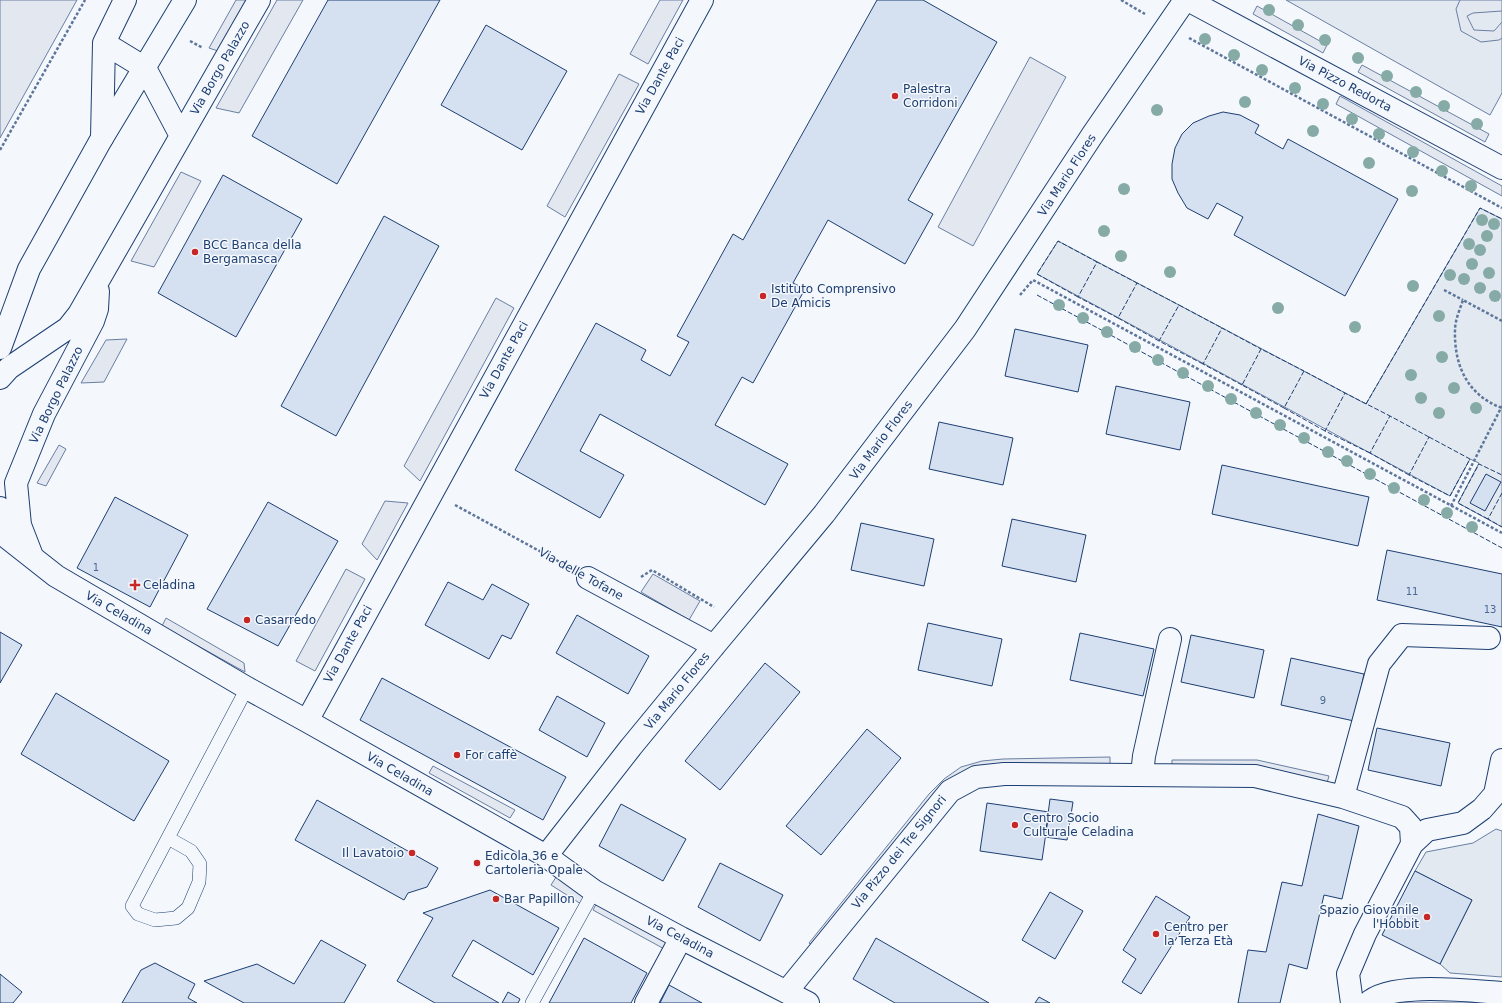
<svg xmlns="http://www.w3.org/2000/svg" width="1502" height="1003" font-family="'DejaVu Sans',sans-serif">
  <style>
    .green { fill: #e3e9f0; stroke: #687fa3 }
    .parking { fill: #e3e8f0; stroke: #687fa3 }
    .building { fill: #d5e0f0; stroke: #1d3f73 }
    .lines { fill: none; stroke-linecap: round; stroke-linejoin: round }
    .service-casing { stroke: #1d3f73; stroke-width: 14 }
    .minor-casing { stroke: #1d3f73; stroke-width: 24 }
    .secondary-casing { stroke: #1d3f73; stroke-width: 24 }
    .path { stroke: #5e769c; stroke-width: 2.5; stroke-dasharray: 3 2; stroke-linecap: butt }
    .service { stroke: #f4f7fb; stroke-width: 13 }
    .minor { stroke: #f4f7fb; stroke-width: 22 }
    .secondary { stroke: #f4f7fb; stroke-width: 22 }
    .fence { stroke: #1d3f73; stroke-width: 1; stroke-dasharray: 5 2; stroke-linecap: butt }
    .tree { fill: #86aba6 }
    .poi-dot { fill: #c62828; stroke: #f4f7fb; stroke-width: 1.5 }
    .labels { text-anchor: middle; stroke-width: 3; stroke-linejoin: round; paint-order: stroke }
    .number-label { font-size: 10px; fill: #4b6792 }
    .street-label { font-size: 12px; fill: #1d3f73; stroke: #f4f7fb }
    .poi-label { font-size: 12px; fill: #1d3f73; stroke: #f4f7fb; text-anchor: start }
  </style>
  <rect width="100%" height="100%" fill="#f4f7fb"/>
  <!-- green -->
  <path class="green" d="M1286,0H1502V93L1490,115Z
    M1480,208L1502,219V527L1458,503L1479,463L1470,459L1450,496L1037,274L1058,241L1366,404Z
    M1496,829L1502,831V977L1450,973L1440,964L1472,900L1415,871L1426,852L1473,843Z"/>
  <!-- parking -->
  <path class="parking" d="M0,0H77L0,138Z
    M236,0H246L218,51L209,48Z
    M277,0H303L239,113L216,108Z
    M660,0H683L648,64L630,54Z
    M1460,0H1502V11L1473,13L1467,16L1474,30L1494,31L1502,22V38L1499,40L1481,42L1461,31L1456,9Z
    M1257,6L1327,45L1323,53L1253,14Z
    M1030,57L1066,77L973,246L938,227Z
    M1362,65L1489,134L1485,142L1358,72Z
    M619,74L639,84L565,217L547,206Z
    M1340,96L1502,186V196L1336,104Z
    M181,172L201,181L154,267L131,261Z
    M496,298L514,308L420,481L404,466Z
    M127,339L104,382L81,383L106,340Z
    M59,445L66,449L46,486L37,483Z
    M385,501L408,503L377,560L362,544Z
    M346,569L365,579L315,671L296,661Z
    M653,574L700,601L689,620L641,592Z
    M166,618L244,663L245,672L162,626Z
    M1110,757V766L982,769L816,949L809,943L929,794L944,779L961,767L982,761L1003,759Z
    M1172,760H1257L1329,776L1327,783L1172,766Z
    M433,766L515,810L510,818L429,773Z
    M558,874L588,892L581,904L551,885Z
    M599,899L674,939L668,951L593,910Z
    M1393,999L1486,1001L1483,1003H1397Z"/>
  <!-- building -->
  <path class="building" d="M328,0H440L337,184L252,136Z
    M877,0H923L997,42L908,200L933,214L905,264L828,220L793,283L805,289L753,383L742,377L715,425L788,464L765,505L600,414L580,451L624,475L600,518L515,470L596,323L646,350L641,360L670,376L689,342L677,336L733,234L743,240Z
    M486,25L567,71L522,150L441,105Z
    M1223,112L1240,115L1259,125L1255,133L1283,149L1288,139L1398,199L1345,296L1234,235L1243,217L1217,203L1208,219L1187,208L1178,193L1172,179V164L1175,148L1182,134L1193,123L1209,116Z
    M223,175L302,219L236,337L158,293Z
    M384,216L439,246L336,436L281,406Z
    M1015,329L1088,345L1078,392L1005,376Z
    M1116,386L1190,402L1180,450L1106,434Z
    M939,422L1013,438L1003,485L929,469Z
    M1222,465L1369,497L1358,546L1212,514Z
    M1486,474L1501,482L1485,511L1470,503Z
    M115,497L188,535L150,607L77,568Z
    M268,502L338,541L278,646L207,609Z
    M1012,519L1086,535L1076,582L1002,566Z
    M861,523L934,539L924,586L851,570Z
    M1387,550L1502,574V627L1377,600Z
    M448,582L483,600L492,584L529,604L511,639L502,635L489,659L425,625Z
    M577,615L649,656L628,694L556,653Z
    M928,623L1002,639L992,686L918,670Z
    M0,632L22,645L0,683Z
    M1080,633L1154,649L1143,696L1070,680Z
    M1191,635L1264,650L1254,698L1181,682Z
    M1291,658L1364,674L1354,721L1281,705Z
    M765,663L800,692L720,790L685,761Z
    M382,678L566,777L543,820L360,720Z
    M56,693L169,761L134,821L21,754Z
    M557,696L605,723L587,757L539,730Z
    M1377,728L1450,743L1441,786L1368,770Z
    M867,729L901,758L821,855L786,826Z
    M1050,799L1073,802L1067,840L1045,837Z
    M317,800L438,868L427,887L408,893L404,900L295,840Z
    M987,803L1049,812L1042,860L980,851Z
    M621,804L686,839L663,881L599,846Z
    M1318,814L1359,826L1342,899L1324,895L1307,969L1289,964L1280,1003H1238L1248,950L1266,952L1282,882L1302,886Z
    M720,863L783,895L760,941L698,907Z
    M1415,871L1472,900L1440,964L1382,935Z
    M490,890L559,928L533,975L473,940L452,976L499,1003H435L397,981L433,918L423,913Z
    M1050,892L1083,911L1055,959L1022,940Z
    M1156,896L1190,917L1141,994L1122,982L1136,959L1123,950Z
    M584,938L647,973L631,1003H549Z
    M876,938L989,1003H895L853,979Z
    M321,940L366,965L344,1003H244L204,981L257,964L294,984Z
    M155,963L195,984L188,998L197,1003H122L141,970Z
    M0,974L22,992L13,1003H0Z
    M669,985L702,1003H660Z
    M508,992L520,999L518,1003H502Z
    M1039,997L1050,1003H1035Z"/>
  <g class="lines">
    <defs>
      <path id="service" d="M168,838L191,851L200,864L199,882L188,908L176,918L155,920L138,914L132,906L247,688
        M532,1003L594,891"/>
      <path id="minor" d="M1188,0L1502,168
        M104,43L145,68L181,136
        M102,138L104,43L125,0
        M0,378L9,368L68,328L79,314L259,0
        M0,508L15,543
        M0,532L56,576L247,688L307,721L546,856L594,891L681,938L808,1003
        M32,556L20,525L16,483L44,414L93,321L97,309L98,291
        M588,578L714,646
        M307,721L702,0
        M1142,775L1144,756L1170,639
        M1343,797L1379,664L1402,635L1489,638
        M546,856L631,747L714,646L824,514L965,329L1093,134L1185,0
        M787,991L950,791L976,777L1004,774L1255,776L1343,797L1402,817L1411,827L1412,844
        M646,1003L681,938
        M1352,1003L1348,974L1365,934L1412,844L1427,830L1463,823L1482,809L1495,794L1502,760
        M1368,1003C1390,981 1471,991 1502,993"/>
      <path id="secondary" d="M0,348L29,269L102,138L185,0"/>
    </defs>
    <!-- service casing -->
    <use href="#service" class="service-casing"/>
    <!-- minor casing -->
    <use href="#minor" class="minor-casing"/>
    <!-- secondary casing -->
    <use href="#secondary" class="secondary-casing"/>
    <!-- path -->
    <path class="path" d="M1121,0L1145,14
      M1189,38L1502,208
      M190,41L203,48
      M0,150L85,0
      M1444,290L1463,300
      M1020,295L1033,280L1502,533
      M1502,321L1463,300C1460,309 1455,320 1455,330C1454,365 1467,395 1502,408
      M455,505L567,566
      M1451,506L1502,406
      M641,577L652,570L714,607"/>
    <!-- service -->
    <use href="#service" class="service"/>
    <!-- minor -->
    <use href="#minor" class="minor"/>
    <!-- secondary -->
    <use href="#secondary" class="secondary"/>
    <!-- fence -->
    <path class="fence" d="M1037,295L1502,548
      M1078,297L1037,274L1058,241L1097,262
      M1118,318L1078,297L1097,262L1137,283
      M1159,341L1118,318L1137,283L1179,305
      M1203,364L1159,341L1179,305L1222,328
      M1242,385L1203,364L1222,328L1261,349
      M1366,404L1480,208L1502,219
      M1284,408L1242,385L1261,349L1304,371
      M1325,431L1284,408L1304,371L1345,393
      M1429,437L1470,459L1450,496L1409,475Z
      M1370,453L1325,431L1345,393L1390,416
      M1409,475L1370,453L1390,416L1429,437
      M1502,493L1488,519L1502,527
      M1488,519L1458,503L1479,464L1502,475"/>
  </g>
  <!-- trees -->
  <g class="tree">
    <circle cx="1269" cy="10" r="6"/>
    <circle cx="1298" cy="25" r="6"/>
    <circle cx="1205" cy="39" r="6"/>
    <circle cx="1325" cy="40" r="6"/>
    <circle cx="1234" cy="55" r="6"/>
    <circle cx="1358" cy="58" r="6"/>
    <circle cx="1262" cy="70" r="6"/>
    <circle cx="1387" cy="76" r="6"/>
    <circle cx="1295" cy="88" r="6"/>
    <circle cx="1416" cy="92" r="6"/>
    <circle cx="1245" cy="102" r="6"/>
    <circle cx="1323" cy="104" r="6"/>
    <circle cx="1444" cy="106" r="6"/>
    <circle cx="1157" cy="110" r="6"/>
    <circle cx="1352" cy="119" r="6"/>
    <circle cx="1477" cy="124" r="6"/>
    <circle cx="1313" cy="131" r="6"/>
    <circle cx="1379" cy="134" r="6"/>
    <circle cx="1413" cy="152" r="6"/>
    <circle cx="1369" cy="163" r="6"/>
    <circle cx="1442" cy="171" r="6"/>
    <circle cx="1471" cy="186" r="6"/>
    <circle cx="1124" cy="189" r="6"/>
    <circle cx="1412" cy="191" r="6"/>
    <circle cx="1482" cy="220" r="6"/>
    <circle cx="1494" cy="224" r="6"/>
    <circle cx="1104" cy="231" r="6"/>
    <circle cx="1487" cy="236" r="6"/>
    <circle cx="1469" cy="244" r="6"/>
    <circle cx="1480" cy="250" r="6"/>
    <circle cx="1121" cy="256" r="6"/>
    <circle cx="1472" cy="264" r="6"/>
    <circle cx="1170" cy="272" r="6"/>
    <circle cx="1489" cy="273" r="6"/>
    <circle cx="1450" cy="275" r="6"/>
    <circle cx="1464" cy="279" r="6"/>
    <circle cx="1413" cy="286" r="6"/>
    <circle cx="1480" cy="288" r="6"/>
    <circle cx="1495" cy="296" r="6"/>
    <circle cx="1059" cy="305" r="6"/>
    <circle cx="1278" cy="308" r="6"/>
    <circle cx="1439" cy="316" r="6"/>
    <circle cx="1083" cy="318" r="6"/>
    <circle cx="1355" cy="327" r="6"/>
    <circle cx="1107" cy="332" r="6"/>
    <circle cx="1135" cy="347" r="6"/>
    <circle cx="1442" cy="357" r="6"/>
    <circle cx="1158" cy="360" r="6"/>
    <circle cx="1183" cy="373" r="6"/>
    <circle cx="1411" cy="375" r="6"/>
    <circle cx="1208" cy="386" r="6"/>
    <circle cx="1454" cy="388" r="6"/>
    <circle cx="1421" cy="398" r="6"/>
    <circle cx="1231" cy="399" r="6"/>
    <circle cx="1476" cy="408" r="6"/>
    <circle cx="1256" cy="413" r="6"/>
    <circle cx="1439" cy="413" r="6"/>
    <circle cx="1280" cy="425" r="6"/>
    <circle cx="1304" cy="438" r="6"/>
    <circle cx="1328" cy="452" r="6"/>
    <circle cx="1347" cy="461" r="6"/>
    <circle cx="1370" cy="474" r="6"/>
    <circle cx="1394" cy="488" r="6"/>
    <circle cx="1424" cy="500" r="6"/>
    <circle cx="1447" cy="513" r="6"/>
    <circle cx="1472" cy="527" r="6"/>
  </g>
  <!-- markers -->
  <g class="poi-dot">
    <circle cx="895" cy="96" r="4"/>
    <circle cx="195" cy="252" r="4"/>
    <circle cx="763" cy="296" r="4"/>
    <path d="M133 579h4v4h4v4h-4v4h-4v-4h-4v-4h4z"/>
    <circle cx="247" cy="620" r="4"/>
    <circle cx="457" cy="755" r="4"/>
    <circle cx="1015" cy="825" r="4"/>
    <circle cx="412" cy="853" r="4"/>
    <circle cx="477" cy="863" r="4"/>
    <circle cx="496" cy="899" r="4"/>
    <circle cx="1427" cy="917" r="4"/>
    <circle cx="1156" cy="934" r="4"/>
  </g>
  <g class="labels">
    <!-- number labels -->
    <g class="number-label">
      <text x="96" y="571">1</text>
      <text x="1412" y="595">11</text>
      <text x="1490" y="613">13</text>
      <text x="1323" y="704">9</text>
    </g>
    <!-- street labels -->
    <g class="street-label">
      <text transform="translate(220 68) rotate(-60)" y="4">Via Borgo Palazzo</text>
      <text transform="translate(660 76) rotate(-61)" y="4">Via Dante Paci</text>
      <text transform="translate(1345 84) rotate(28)" y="4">Via Pizzo Redorta</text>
      <text transform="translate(1067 175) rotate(-57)" y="4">Via Mario Flores</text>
      <text transform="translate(504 360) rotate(-61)" y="4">Via Dante Paci</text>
      <text transform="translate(56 395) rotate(-64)" y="4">Via Borgo Palazzo</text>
      <text transform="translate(881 440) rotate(-53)" y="4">Via Mario Flores</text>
      <text transform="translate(581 574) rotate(29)" y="4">Via delle Tofane</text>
      <text transform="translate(119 613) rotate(30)" y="4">Via Celadina</text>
      <text transform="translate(348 644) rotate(-61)" y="4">Via Dante Paci</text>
      <text transform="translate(677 691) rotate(-51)" y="4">Via Mario Flores</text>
      <text transform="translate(400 774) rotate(30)" y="4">Via Celadina</text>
      <text transform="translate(899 852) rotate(-51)" y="4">Via Pizzo dei Tre Signori</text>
      <text transform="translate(680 937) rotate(28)" y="4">Via Celadina</text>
    </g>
    <!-- poi labels -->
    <g class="poi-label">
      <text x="903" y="93">Palestra<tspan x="903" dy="14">Corridoni</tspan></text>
      <text x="203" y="249">BCC Banca della<tspan x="203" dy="14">Bergamasca</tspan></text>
      <text x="771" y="293">Istituto Comprensivo<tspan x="771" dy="14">De Amicis</tspan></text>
      <text x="143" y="589">Celadina</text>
      <text x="255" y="624">Casarredo</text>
      <text x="465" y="759">For caffè</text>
      <text x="1023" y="822">Centro Socio<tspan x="1023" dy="14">Culturale Celadina</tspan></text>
      <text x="404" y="857" text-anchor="end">Il Lavatoio</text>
      <text x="485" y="860">Edicola 36 e<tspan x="485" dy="14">Cartoleria Opale</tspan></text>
      <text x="504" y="903">Bar Papillon</text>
      <text x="1419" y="914" text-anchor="end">Spazio Giovanile<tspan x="1419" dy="14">l'Hobbit</tspan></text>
      <text x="1164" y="931">Centro per<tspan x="1164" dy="14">la Terza Età</tspan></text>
    </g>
  </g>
</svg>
